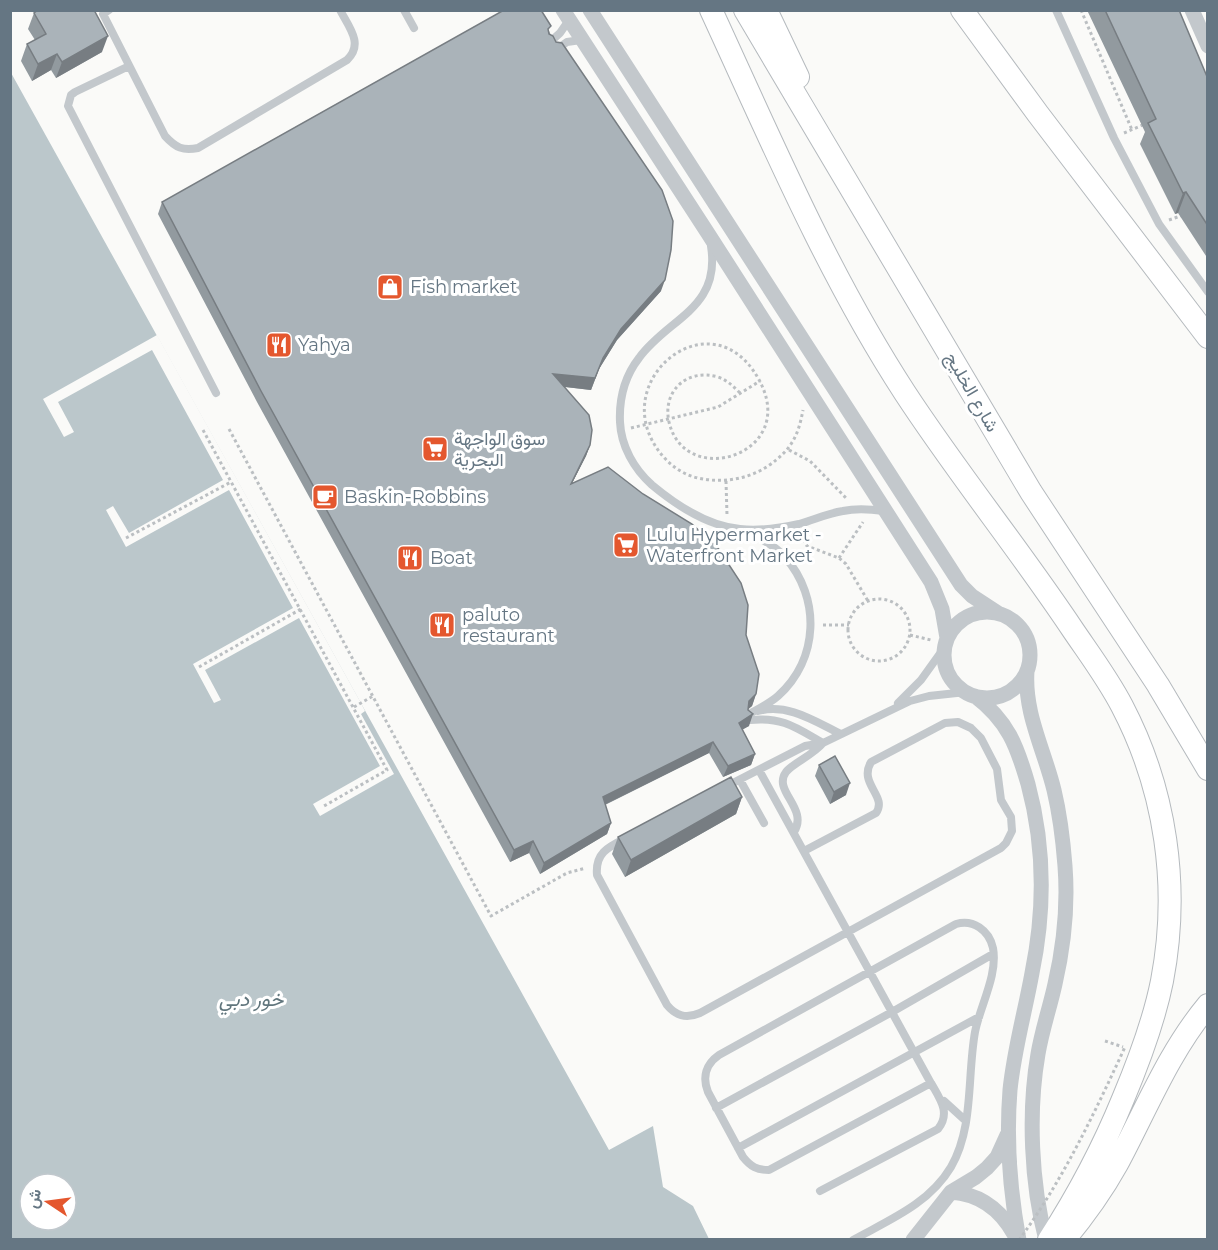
<svg xmlns="http://www.w3.org/2000/svg" width="1218" height="1250" font-family="Montserrat,Vazirmatn,sans-serif">
  <style>
    .water { fill: #bbc7cb; fill-rule: evenodd }
    .pier { fill: #fafaf8 }
    .lines { fill: none; stroke-linecap: round; stroke-linejoin: round }
    .primary-casing { stroke: #b5babe; stroke-width: 24 }
    .path { stroke: #bbbfc2; stroke-width: 3; stroke-dasharray: 3 3; stroke-linecap: butt }
    .service { stroke: #c3c8cc; stroke-width: 8 }
    .minor { stroke: #c3c8cc; stroke-width: 15 }
    .primary { stroke: #fff; stroke-width: 22 }
    .path-bridge { stroke: #bbbfc2; stroke-width: 3; stroke-dasharray: 3 3; stroke-linecap: butt }
    .wall { fill: #929a9f }
    .shaded-wall { fill: #777d82 }
    .building { fill: #aab3b9; stroke: #777d82; stroke-width: 1.5 }
    .labels { text-anchor: middle; stroke-width: 6; stroke-linejoin: round; paint-order: stroke }
    .poi-label { font-size: 18px; fill: #657683; stroke: #fff; text-anchor: start }
    .street-label { font-size: 18px; fill: #657683; stroke: #fff }
    .water-label { font-size: 20px; font-style: italic; fill: #60757c; stroke: #fff }
  </style>
  <rect width="100%" height="100%" fill="#fafaf8"/>
  <!-- water -->
  <path class="water" d="M10,71L609,1150L653,1126L663,1187L693,1206L709,1239H11ZM30,1184H66V1220H30Z"/>
  <!-- pier -->
  <path class="pier" d="M157,335L361,703L365,711L361,714L394,774L320,816L313,804L380,766L299,618L205,670L221,700L214,703L193,664L293,608L229,490L126,547L106,510L113,506L129,533L223,480L152,350L58,402L74,432L64,437L43,399Z"/>
  <g class="lines">
    <defs>
      <path id="primary" d="M711,10C771,140 827,273 905,393C958,474 1019,549 1073,630C1090,655 1108,679 1122,706C1166,790 1180,887 1162,981C1154,1021 1139,1061 1123,1099C1103,1148 1078,1195 1049,1240
        M745,10L1031,492L1158,685L1208,769
        M766,10L798,77
        M962,10L1038,114L1208,337
        M1064,1240C1084,1216 1102,1191 1117,1164C1146,1110 1168,1053 1208,1005"/>
    </defs>
    <!-- primary casing -->
    <use href="#primary" class="primary-casing"/>
    <!-- path -->
    <path class="path" d="M1081,10L1132,130
      M1124,133L1145,124
      M1169,220L1183,215
      M740,393C733,386 727,380 718,377C687,368 662,391 669,422C685,491 802,454 758,378C712,297 610,377 656,447C665,461 678,472 694,477C719,484 747,480 768,466C791,450 798,437 803,410
      M631,428L718,407L760,381
      M229,429L491,916L567,873L586,868
      M203,430L387,770L324,806
      M789,450L810,461L846,498
      M726,481L727,515
      M801,534L807,546L839,558L846,564L868,601
      M126,538L231,482
      M839,558L863,522
      M848 630a31 31 0 1 1 62 0a31 31 0 1 1-62 0Z
      M823,625H849
      M910,635L931,640
      M199,667L301,609
      M354,707L373,696
      M1105,1041L1123,1047"/>
    <!-- service -->
    <path class="service" d="M109,10L103,14L165,136C176,148 183,151 198,148L347,60C364,44 349,27 340,10
      M404,10L414,28
      M1056,10L1114,138L1159,224L1208,292
      M550,42L560,33L569,20
      M557,49L567,42L581,40
      M129,66L75,92L71,95L68,106L216,393
      M711,246C721,309 668,318 639,358C625,376 619,399 620,422C621,446 634,469 652,485C676,505 708,526 740,529C759,531 781,528 799,524C814,520 828,513 843,511C856,508 870,509 884,511
      M742,530C758,537 773,544 785,557C821,598 819,659 778,696C770,703 760,708 751,713
      M898,703L921,680L944,648
      M758,711C788,703 814,721 841,734
      M750,720C783,717 795,727 823,743
      M759,770L933,1087
      M740,780L764,823
      M727,786L805,746L823,743L910,701L929,696L966,692
      M794,832C809,808 772,791 786,772C794,762 812,756 823,743
      M626,838C608,847 595,853 597,875L667,1005C676,1016 686,1019 700,1013L1001,848L1006,843L1012,831L1011,817L1001,800L997,769L981,738L971,728L958,722L945,723L871,762C858,784 888,796 876,813L804,851
      M944,1101L966,1121
      M716,1108L892,1012L993,954
      M738,1148L979,1017
      M820,1191L938,1129C951,1113 940,1099 931,1083L769,1170C757,1170 751,1167 743,1157L708,1092C702,1077 706,1064 719,1055L956,924C973,919 989,930 993,948C998,975 980,1006 975,1032C967,1077 974,1127 951,1167C929,1204 889,1220 853,1240"/>
    <!-- minor -->
    <path class="minor" d="M563,10L709,235L931,582L942,609L947,638
      M590,10L961,585L972,596L998,613
      M1192,10L1208,46
      M944 655a43 43 0 1 1 86 0a43 43 0 1 1-86 0Z
      M1027,671C1024,713 1044,749 1054,790C1060,815 1063,840 1065,866C1068,905 1064,945 1055,984C1050,1007 1042,1030 1038,1054C1028,1111 1031,1184 1046,1240
      M975,696C1008,721 1017,746 1028,784C1045,847 1045,910 1032,973C1025,1012 1014,1050 1010,1090C1006,1140 1010,1191 1019,1240
      M951,1192C980,1194 1000,1209 1014,1234
      M913,1240L951,1192L976,1177L987,1168L997,1157L1007,1135"/>
    <!-- primary -->
    <use href="#primary" class="primary"/>
    <!-- path-bridge -->
    <path class="path-bridge" d="M1019,1240C1063,1180 1094,1114 1125,1047"/>
  </g>
  <!-- wall -->
  <path class="wall" d="M1087,10H1179L1208,79V259L1178,213L1175,214L1140,144L1145,132Z
    M34,13L102,52L56,78L51,70L32,81L21,61L27,44L35,40L28,29Z
    M549,31L661,291L617,340L599,369L591,390L565,387L590,445L586,456L572,483L746,635L756,694L752,706L748,709L749,726L742,729L755,754L751,765L723,777L709,753L605,805L611,823L607,834L540,874L529,853L510,862L257,402L158,214L162,202Z
    M819,765L846,795L830,804L815,776Z
    M742,797L736,814L625,877L612,854L618,837Z"/>
  <!-- shaded-wall -->
  <path class="shaded-wall" d="M108,36L102,52L56,78L62,62Z
    M57,54L51,70L32,81L38,64Z
    M1186,192L1178,213L1175,214L1183,193Z
    M665,280L661,291L617,340L599,369L591,390L549,385L553,374L603,358L621,329Z
    M590,445L586,456L566,495L571,484Z
    M756,694L752,706L745,712L749,701Z
    M753,714L749,726L735,734L739,723Z
    M713,742L709,753L598,808L603,797Z
    M755,754L751,765L723,777L728,766Z
    M850,783L846,795L830,804L834,792Z
    M742,797L736,814L625,877L631,860Z
    M611,823L607,834L540,874L544,863Z
    M533,841L529,853L510,862L514,850Z"/>
  <!-- building -->
  <path class="building" d="M38,10H94L108,36L62,62L57,54L38,64L27,44L46,34L34,13Z
    M504,10H541L551,26L548,29L549,34L553,36L556,42L562,43L662,190L673,221L671,250L665,280L621,329L603,358L595,378L553,374L589,415L592,430L590,445L571,484L608,467L643,494L692,524L718,548L741,583L748,605L746,635L759,674L756,694L749,701L748,710L753,714L739,723L755,754L728,766L713,742L603,797L611,823L544,863L533,841L514,850L261,391L162,202Z
    M1105,10H1179L1208,79V226L1186,192L1183,193L1148,123L1156,119Z
    M835,756L850,783L834,792L819,765Z
    M731,777L742,797L631,860L618,837Z"/>
  <!-- icons -->
  <defs>
    <symbol id="shop-square" viewBox="-11 -11 22 22"><rect x="-9" y="-9" width="18" height="18" rx="4" fill="#e4572e" stroke="#fff"/><path d="M-5-2.5h2.3a2.7 3.5 0 0 1 5.4 0H5L5.5 6h-11ZM-1.5-2.5h3a1.5 2.3 0 0 0-3 0Z" fill="#fff"/></symbol>
    <symbol id="restaurant-square" viewBox="-11 -11 22 22"><rect x="-9" y="-9" width="18" height="18" rx="4" fill="#e4572e" stroke="#fff"/><path d="M-5-6h1v4h1v-4h1v4h1v-4h1v5L-1.5 .5V6h-2V.5L-5-1ZM5-6V6H3V1.5H1.5Q1.5-4 5-6Z" fill="#fff"/></symbol>
    <symbol id="supermarket-square" viewBox="-11 -11 22 22"><rect x="-9" y="-9" width="18" height="18" rx="4" fill="#e4572e" stroke="#fff"/><path d="M-6-5.5h2.5l.6 2H6L4.5 2H-2.5L-4.4-4H-6ZM-1.5 3.2a1.3 1.3 0 1 0 .1 0ZM3 3.2a1.3 1.3 0 1 0 .1 0Z" fill="#fff"/></symbol>
    <symbol id="cafe-square" viewBox="-11 -11 22 22"><rect x="-9" y="-9" width="18" height="18" rx="4" fill="#e4572e" stroke="#fff"/><path d="M-5.5-4.5H6V0H3Q3 3.5 0 3.5H-2.5Q-5.5 3.5-5.5 0ZM3-3.2v2h1.7v-2ZM-6 4.5H4V6H-6Z" fill="#fff"/></symbol>
  </defs>
  <g fill-rule="evenodd">
    <use href="#shop-square" x="375" y="272" width="30" height="30"/>
    <use href="#restaurant-square" x="264" y="330" width="30" height="30"/>
    <use href="#supermarket-square" x="420" y="434" width="30" height="30"/>
    <use href="#cafe-square" x="310" y="482" width="30" height="30"/>
    <use href="#supermarket-square" x="611" y="530" width="30" height="30"/>
    <use href="#restaurant-square" x="395" y="543" width="30" height="30"/>
    <use href="#restaurant-square" x="427" y="610" width="30" height="30"/>
  </g>
  <g class="labels">
    <!-- poi labels -->
    <g class="poi-label">
      <text x="410" y="293">Fish market</text>
      <text x="298" y="351">Yahya</text>
      <text x="454" y="445">سوق الواجهة<tspan x="454" dy="21">البحرية</tspan></text>
      <text x="344" y="503">Baskin-Robbins</text>
      <text x="646" y="541">Lulu Hypermarket -<tspan x="646" dy="21">Waterfront Market</tspan></text>
      <text x="430" y="564">Boat</text>
      <text x="462" y="621">paluto<tspan x="462" dy="21">restaurant</tspan></text>
    </g>
    <!-- street labels -->
    <g class="street-label">
      <text transform="translate(972 392) rotate(60)" y="6">شارع الخليج</text>
    </g>
    <!-- water labels -->
    <g class="water-label">
      <text x="251" y="1006">خور دبي</text>
    </g>
  </g>
  <!-- border -->
  <rect width="1218" height="1250" fill="none" stroke="#657683" stroke-width="24"/>
  <!-- north arrow -->
  <g transform="translate(48 1202) rotate(283)"><circle r="28" fill="#ffffff" stroke="#c1c8cd" stroke-width="1.5"/>
  <path d="M0-4.5L10 22L0 15L-10 22Z" fill="#e4572e"/>
  <text y="-9" font-size="16" font-weight="bold" text-anchor="middle" fill="#657683">ش</text>
  </g>
</svg>
